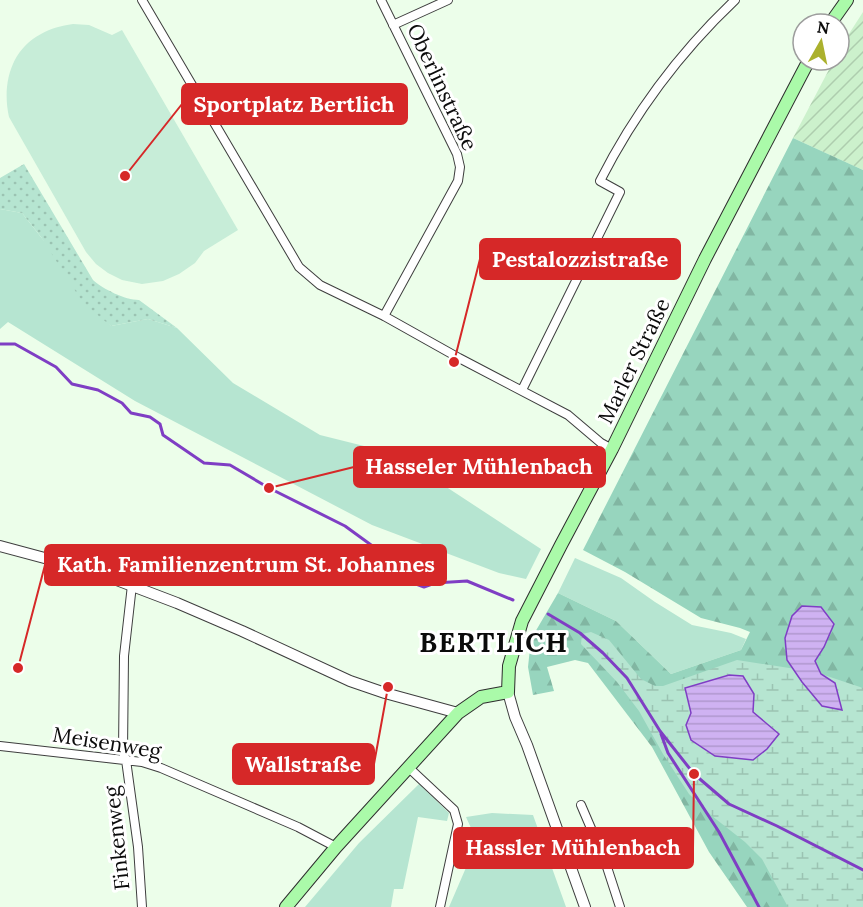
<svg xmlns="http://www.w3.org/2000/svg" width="863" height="907" font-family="Lora,serif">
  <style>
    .farmland { fill: url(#farmland-furrows) }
    .grass { fill: #b6e5d1 }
    .forest { fill: url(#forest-firs) }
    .wetland { fill: url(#wetland-marsh) }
    .park { fill: url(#park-dots) }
    .pitch { fill: #c7edd8 }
    .water { fill: url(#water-rules); stroke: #7f3ec4; stroke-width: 1.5 }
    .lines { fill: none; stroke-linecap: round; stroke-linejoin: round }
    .stream { stroke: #7f3ec4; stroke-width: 3 }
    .minor-casing { stroke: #3e3e3e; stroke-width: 10 }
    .tertiary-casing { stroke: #3e3e3e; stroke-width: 12 }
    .secondary-casing { stroke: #2d2d2d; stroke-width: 14 }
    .minor { stroke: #fff; stroke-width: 8 }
    .tertiary { stroke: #fff; stroke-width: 10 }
    .secondary { stroke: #aafaa9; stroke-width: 12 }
    .labels { text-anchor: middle; stroke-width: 6; stroke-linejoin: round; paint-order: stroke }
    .street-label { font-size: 21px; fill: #0b0b0b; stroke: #fff }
    .district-label { font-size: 27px; font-weight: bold; letter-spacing: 1.5px; fill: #0b0b0b; stroke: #fff }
    .leader { fill: none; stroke: #d62828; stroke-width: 2 }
    .callout-dot { fill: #d62828; stroke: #fff; stroke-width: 2 }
    .callout { fill: #d62828; stroke: #d62828; stroke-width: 2 }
    .callout-label { font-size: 22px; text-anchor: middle; font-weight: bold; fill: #fff }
  </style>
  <defs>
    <pattern id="farmland-furrows" width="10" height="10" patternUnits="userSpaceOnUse" patternTransform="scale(1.5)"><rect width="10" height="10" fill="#ccf1cc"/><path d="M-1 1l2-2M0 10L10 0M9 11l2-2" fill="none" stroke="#aecdae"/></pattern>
    <pattern id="forest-firs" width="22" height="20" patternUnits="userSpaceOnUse" patternTransform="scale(1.5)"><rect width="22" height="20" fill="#97d5be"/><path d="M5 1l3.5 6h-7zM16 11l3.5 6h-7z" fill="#81b6a2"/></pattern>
    <pattern id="wetland-marsh" width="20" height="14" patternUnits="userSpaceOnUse" patternTransform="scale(1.5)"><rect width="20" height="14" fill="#b6e5d1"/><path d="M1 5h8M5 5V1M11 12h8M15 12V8" fill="none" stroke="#9bc3b2"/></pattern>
    <pattern id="park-dots" width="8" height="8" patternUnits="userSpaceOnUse" patternTransform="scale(1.5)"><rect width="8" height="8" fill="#b6e5d1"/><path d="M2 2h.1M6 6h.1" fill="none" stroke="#9bc3b2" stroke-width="1.8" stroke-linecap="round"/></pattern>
    <pattern id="water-rules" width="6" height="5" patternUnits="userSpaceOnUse" patternTransform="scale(1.5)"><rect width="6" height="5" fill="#cfb2f2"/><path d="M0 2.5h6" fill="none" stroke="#b098ce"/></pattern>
  </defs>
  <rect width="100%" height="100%" fill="#ecfeea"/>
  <!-- farmland -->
  <path class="farmland" d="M863,12V170L793,138L834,60H839V51L845,40Z"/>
  <!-- grass -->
  <path class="grass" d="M0,209L22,213L111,326L148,319L177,328L233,383L320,435L396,454L541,549L526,579L499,573L372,525L135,401L8,322L0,329Z
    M575,558L621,578L655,602L692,625L731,633L746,639L741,650L671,674L616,621L558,593Z
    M419,784L449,813L447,821L418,817L403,889H394L391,907H305L359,843Z
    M492,813L533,815L566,907H449L468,863L471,828L466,817Z"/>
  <!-- forest -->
  <path class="forest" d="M793,138L863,170V907H747L709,852L652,747L588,663L575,660L547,667L554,691L533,695L528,667L531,639L558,593L616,621L671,674L741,650L750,632L740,628L701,618L625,572L583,550Z"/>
  <!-- wetland -->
  <path class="wetland" d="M591,632L609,640L641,679L655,686H663L737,660L815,672L863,688V907H788L762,859L745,842L712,816L689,794L663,754L639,711L617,682L581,644L582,634Z"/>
  <!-- park -->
  <path class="park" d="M24,164L93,280C103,289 125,300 139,300L177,328L148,319L111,326L83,303L41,237L22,213L0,209V178Z"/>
  <!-- pitch -->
  <path class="pitch" d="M73,24L89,25L112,35L122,30L238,230L204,251L195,263L179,274L163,281L142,284L122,280L108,273L96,264L86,252L9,117C2,86 10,50 41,34C51,28 61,26 73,24Z"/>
  <!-- water -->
  <path class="water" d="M802,606L821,607L834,624L824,647L815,661L821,674L835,683L842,710L822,706L802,682L787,660L785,638L792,616Z
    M729,675L743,676L754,694L753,712L779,734L767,749L753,760L715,756L691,740L686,725L691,713L685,688Z"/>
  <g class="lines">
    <!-- stream -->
    <path class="stream" d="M0,344H15L56,367L72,384L98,390L122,403L131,413L150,417L160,424L163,435L204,463L230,465L269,488L345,526L378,550L408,581L424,587L435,583L467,581L513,600
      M548,614L580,633L603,653L627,678L660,731L694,774L729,804L777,826L863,870
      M661,734L668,753L719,832L759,907"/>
    <defs>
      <path id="minor" d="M142,0L299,267L320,285L384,316L459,358L568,415L601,443L612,449
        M381,0L457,154L460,167L458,181L384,316
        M393,25L448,0
        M522,390L620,192L600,181C635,112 679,53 735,0
        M132,585L124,656L123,751L126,760L138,847L142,907
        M0,746L142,762L161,768L298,827L336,847
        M408,767L454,810L458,824L440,907
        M581,805L605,861L620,907"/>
      <path id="tertiary" d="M0,546L93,571L177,603L242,631L350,681L385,693L458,713
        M508,692L515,717L527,745L585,907"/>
      <path id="secondary" d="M830,24L847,0
        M286,907L336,847L458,713L481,697L508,692L509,666L522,621L561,545L612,449L705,259L809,60"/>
    </defs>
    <!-- minor casing -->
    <use href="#minor" class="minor-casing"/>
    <!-- tertiary casing -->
    <use href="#tertiary" class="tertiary-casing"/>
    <!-- secondary casing -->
    <use href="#secondary" class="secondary-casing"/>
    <!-- minor -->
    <use href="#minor" class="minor"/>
    <!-- tertiary -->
    <use href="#tertiary" class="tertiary"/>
    <!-- secondary -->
    <use href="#secondary" class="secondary"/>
  </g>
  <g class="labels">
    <!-- street labels -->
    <g class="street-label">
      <text transform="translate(442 87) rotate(65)" y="7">Oberlinstraße</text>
      <text transform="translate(634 361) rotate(-64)" y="7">Marler Straße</text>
      <text transform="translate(107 743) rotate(9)" y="7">Meisenweg</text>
      <text transform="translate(117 838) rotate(-96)" y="7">Finkenweg</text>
    </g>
    <!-- district labels -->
    <g class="district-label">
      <text x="494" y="652">BERTLICH</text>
    </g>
  </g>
  <!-- callouts -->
  <path class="leader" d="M125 176L182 104M454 362L480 259M269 488L354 467M18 668L45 565M388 687L374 764M694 774L693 848"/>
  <g class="callout-dot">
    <circle cx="125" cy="176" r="6"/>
    <circle cx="454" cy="362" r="6"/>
    <circle cx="269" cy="488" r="6"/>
    <circle cx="18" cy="668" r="6"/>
    <circle cx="388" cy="687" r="6"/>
    <circle cx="694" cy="774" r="6"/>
  </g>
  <g class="callout">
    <rect x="182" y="84" width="225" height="40" rx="6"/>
    <rect x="480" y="239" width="200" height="40" rx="6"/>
    <rect x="354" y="447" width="251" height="40" rx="6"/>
    <rect x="45" y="545" width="401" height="40" rx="6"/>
    <rect x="233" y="744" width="141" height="40" rx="6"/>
    <rect x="454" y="828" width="239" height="40" rx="6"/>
  </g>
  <g class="callout-label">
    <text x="294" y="112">Sportplatz Bertlich</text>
    <text x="580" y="267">Pestalozzistraße</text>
    <text x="479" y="474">Hasseler Mühlenbach</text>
    <text x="246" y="572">Kath. Familienzentrum St. Johannes</text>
    <text x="303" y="772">Wallstraße</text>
    <text x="573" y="855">Hassler Mühlenbach</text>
  </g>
  <!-- north arrow -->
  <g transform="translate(821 42) rotate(9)"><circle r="28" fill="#ffffff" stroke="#9d9d9d" stroke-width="1.5"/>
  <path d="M0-4.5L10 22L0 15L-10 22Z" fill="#abb12d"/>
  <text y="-9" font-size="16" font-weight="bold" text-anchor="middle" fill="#0b0b0b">N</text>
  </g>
</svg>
